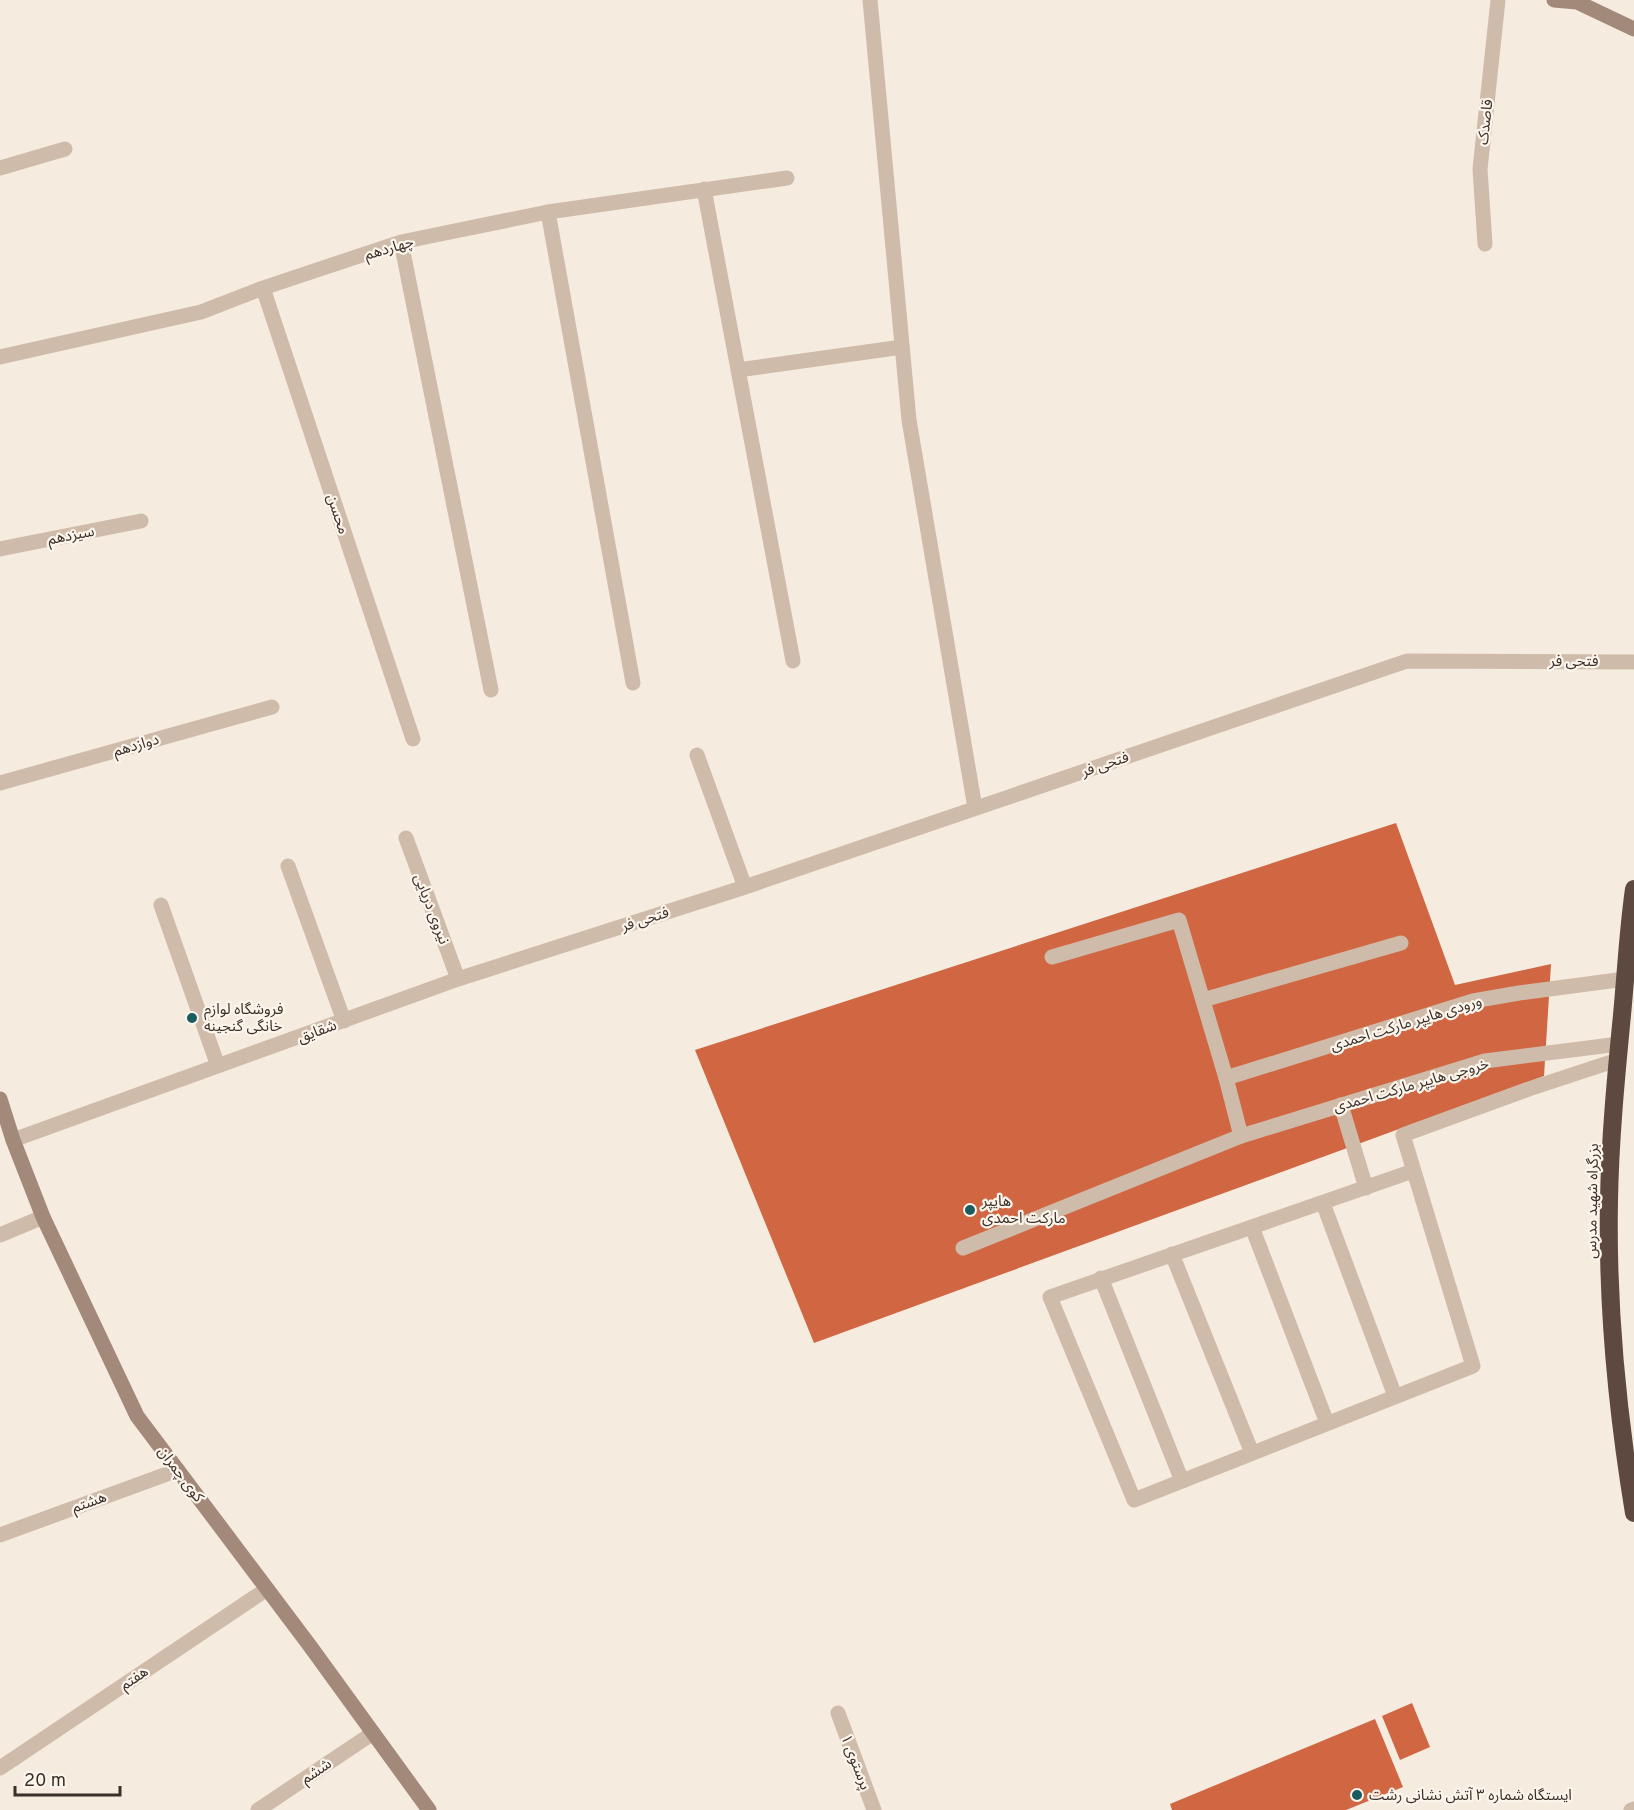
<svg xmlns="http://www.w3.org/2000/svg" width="1634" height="1810" font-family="Overpass,'Noto Sans Arabic',sans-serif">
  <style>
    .building { fill: #d06642 }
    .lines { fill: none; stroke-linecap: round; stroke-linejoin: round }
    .lane { stroke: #cfbba9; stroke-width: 15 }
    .street { stroke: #cfbba9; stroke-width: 15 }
    .secondary { stroke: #a3897a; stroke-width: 15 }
    .highway { stroke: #5d4940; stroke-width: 18 }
    .poi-dot { fill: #1b5c61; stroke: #fcf5ec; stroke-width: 2 }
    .labels { text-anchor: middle; stroke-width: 4.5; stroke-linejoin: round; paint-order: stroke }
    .street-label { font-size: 15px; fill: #3b2f2a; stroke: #fcf5ec }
    .poi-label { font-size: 15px; fill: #3b2f2a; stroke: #fcf5ec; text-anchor: start }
  </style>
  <rect width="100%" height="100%" fill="#f5ebdf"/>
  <!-- building -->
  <path class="building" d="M1396,823L1455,985L1551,964L1544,1076L814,1343L695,1050Z
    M1412,1703L1430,1747L1400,1760L1382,1716Z
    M1375,1719L1403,1787L1346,1810H1172L1170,1804Z"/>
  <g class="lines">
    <!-- lane -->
    <path class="lane" d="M1052,957L1179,920L1226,1078
      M1203,1000L1401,943
      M1341,1105L1366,1188
      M1413,1171L1050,1297L1134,1500L1473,1366L1403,1135L1529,1089L1617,1060
      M1323,1203L1395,1396
      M1252,1227L1327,1423
      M963,1248L1241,1136
      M1172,1254L1252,1453
      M1101,1278L1182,1481"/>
    <!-- street -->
    <path class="street" d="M870,0L909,420L975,808
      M0,168L65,149
      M704,189L793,661
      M548,212L633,683
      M401,242L491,690
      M1485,244L1480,169L1498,0
      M263,288L413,739
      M0,357L201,312L263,288L401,242L548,212L787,178
      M738,370L902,347
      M0,549L141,521
      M697,755L745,887
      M0,783L272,707
      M406,838L458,979
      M288,866L344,1021
      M161,905L218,1066
      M1619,1044L1485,1061L1241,1136L1226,1078L1473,1001L1519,993L1625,979
      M13,1140L458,979L745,887L1407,661L1634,662
      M0,1235L43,1217
      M0,1535L178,1470
      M838,1713L874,1810
      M0,1768L267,1589
      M258,1810L373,1733
      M1631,1810L1634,1809"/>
    <!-- secondary -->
    <path class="secondary" d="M1554,0L1577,2L1634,29
      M0,1099L13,1140L43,1217L137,1416L310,1646L429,1810"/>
    <!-- highway -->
    <path class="highway" d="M1634,889C1628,931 1626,973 1622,1015C1616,1077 1610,1139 1609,1201C1607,1306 1617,1410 1634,1513"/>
  </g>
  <!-- markers -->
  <g class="poi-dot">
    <circle cx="192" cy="1018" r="6"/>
    <circle cx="970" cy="1210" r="6"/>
    <circle cx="1357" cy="1795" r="6"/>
  </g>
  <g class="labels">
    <!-- street labels -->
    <g class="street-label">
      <text transform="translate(1485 122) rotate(-84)" y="5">قاصدک</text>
      <text transform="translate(389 248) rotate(-16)" y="5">چهاردهم</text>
      <text transform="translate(338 514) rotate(72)" y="5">محسن</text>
      <text transform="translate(71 535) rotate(-11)" y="5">سیزدهم</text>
      <text x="1574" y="666">فتحی فر</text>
      <text transform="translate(136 745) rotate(-16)" y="5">دوازدهم</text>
      <text transform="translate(1105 764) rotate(-19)" y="5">فتحی فر</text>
      <text transform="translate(432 909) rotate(69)" y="5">نیروی دریایی</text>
      <text transform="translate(645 919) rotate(-18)" y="5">فتحی فر</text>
      <text transform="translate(1406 1023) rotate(-17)" y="5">ورودی هایپر مارکت احمدی</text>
      <text transform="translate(317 1031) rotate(-20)" y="5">شقایق</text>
      <text transform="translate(1411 1085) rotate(-16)" y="5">خروجی هایپر مارکت احمدی</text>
      <text transform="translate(1592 1201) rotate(-89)" y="5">بزرگراه شهید مدرس</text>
      <text transform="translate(181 1474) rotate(53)" y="5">کوی چمران</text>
      <text transform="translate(89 1502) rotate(-20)" y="5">هشتم</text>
      <text transform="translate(134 1678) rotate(-34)" y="5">هفتم</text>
      <text transform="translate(856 1762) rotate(69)" y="5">پرستوی ۱</text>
      <text transform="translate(316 1771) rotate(-34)" y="5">ششم</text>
    </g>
    <!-- poi labels -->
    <g class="poi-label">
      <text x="204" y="1014">فروشگاه لوازم<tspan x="204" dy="17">خانگی گنجینه</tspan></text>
      <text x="982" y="1206">هایپر<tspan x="982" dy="17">مارکت احمدی</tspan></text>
      <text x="1369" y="1800">ایستگاه شماره ۳ آتش نشانی رشت</text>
    </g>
  </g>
  <!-- scale -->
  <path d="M15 1786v9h105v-9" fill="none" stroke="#3b2f2a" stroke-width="3"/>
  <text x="24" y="1786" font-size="18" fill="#3b2f2a" stroke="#fcf5ec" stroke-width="4.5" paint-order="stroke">20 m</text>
</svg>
